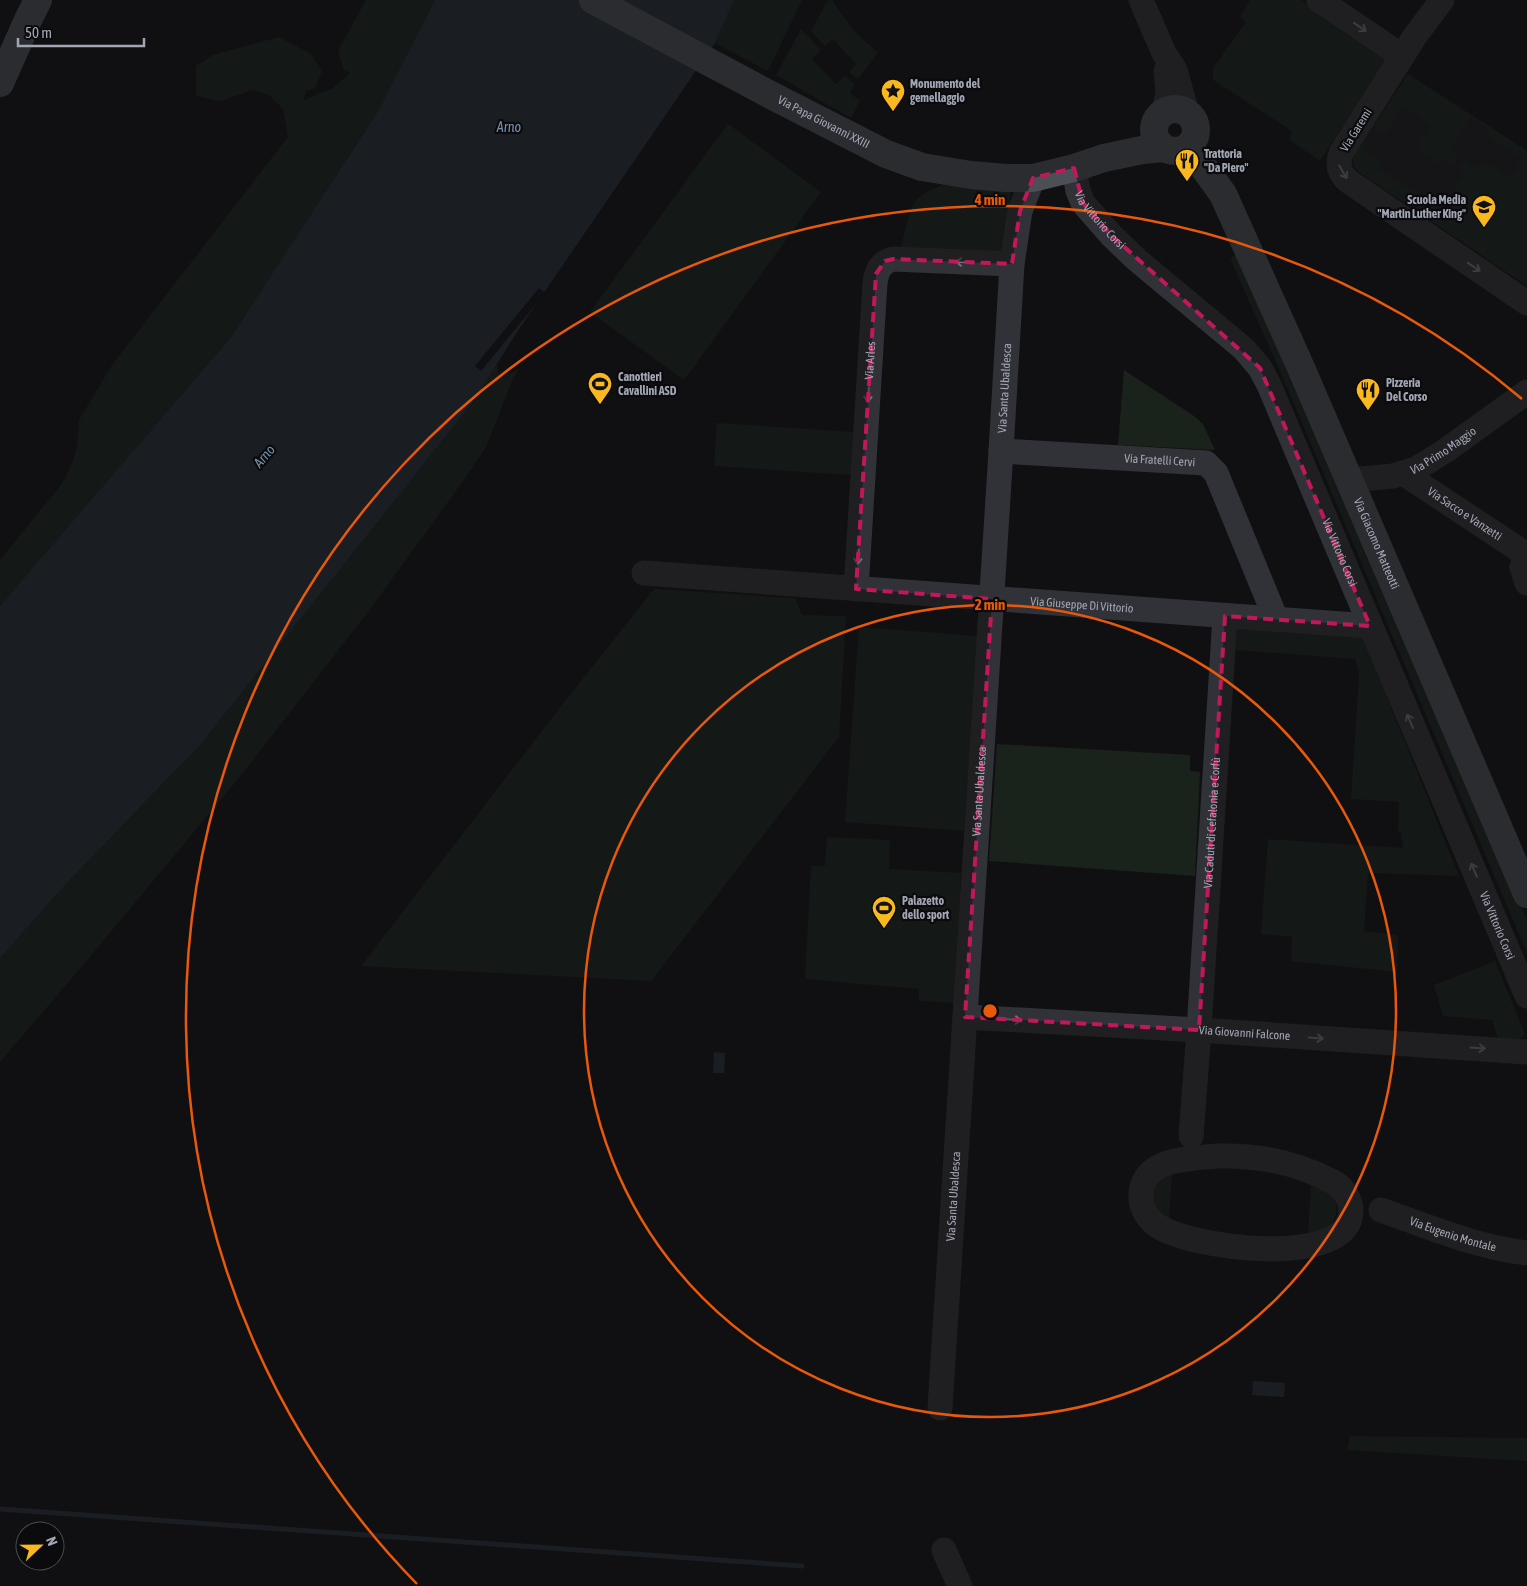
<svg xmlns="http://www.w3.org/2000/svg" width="1527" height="1586" font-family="'Asap Condensed',sans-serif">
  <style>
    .built { fill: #1c1c1f }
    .green { fill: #1a221c }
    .water { fill: #262e36 }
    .pier { fill: #101012 }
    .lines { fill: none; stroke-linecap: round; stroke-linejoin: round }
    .stream { stroke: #262e36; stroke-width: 5 }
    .minor { stroke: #313237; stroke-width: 25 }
    .major { stroke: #4d4f56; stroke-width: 28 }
    .oneway { stroke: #6f727b }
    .marked { fill: none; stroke: #c2185b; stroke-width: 4; stroke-dasharray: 10 6; stroke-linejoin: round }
    .ring { fill: none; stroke: #e8590c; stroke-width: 2.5 }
    .labels { text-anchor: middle; stroke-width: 4.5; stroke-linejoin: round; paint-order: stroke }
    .poi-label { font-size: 12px; font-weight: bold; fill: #a1a6b3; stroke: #0b0b0d; text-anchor: start }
    .street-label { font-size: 12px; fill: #a1a6b3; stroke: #0b0b0d }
    .water-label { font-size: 14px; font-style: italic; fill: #7593b1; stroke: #0b0b0d }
    .centre { fill: #e8590c; stroke: #0b0b0d; stroke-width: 2.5 }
    .ring-label { font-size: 15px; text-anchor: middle; font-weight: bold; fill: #e8590c; stroke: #0b0b0d; stroke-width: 4.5; stroke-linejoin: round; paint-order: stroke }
  </style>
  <rect width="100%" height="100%" fill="#101012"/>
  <!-- built -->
  <path class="built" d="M1408,74L1527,151V286L1356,170L1353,163L1362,142Z"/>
  <!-- green -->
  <path class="green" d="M366,0H435L377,113L231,337L0,606V560L61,485L72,464L77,446L79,420L112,365L288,137L283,109L269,95L253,90L220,101L196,96V66L213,55L279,37L311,54L322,71L315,88L306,91L304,100L333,88L350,73L344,70L338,51Z
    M734,0H802L768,71L715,43Z
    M828,0H832L853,30L878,53L858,79L849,72L856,64L833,39L825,46L811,31Z
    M1250,0H1301L1388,59L1320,161L1289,140L1292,131L1213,80V68L1246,22L1240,17Z
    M801,29L821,50L812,59L836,84L845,76L855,84L850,93L860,101L851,118L776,75Z
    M1408,74L1527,151V286L1356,170C1350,157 1355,154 1362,142L1366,145L1363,149L1381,162L1378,168L1447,213L1460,193L1453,188L1464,172L1459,168L1464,161L1477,169L1483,160L1510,177L1523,158L1487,135L1490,130L1470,117L1450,149L1459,155L1453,164L1442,158L1438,163L1419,151L1423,146L1419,143L1431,125L1403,106L1385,134L1374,127Z
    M728,124L821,192L684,380L590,312Z
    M957,180L1012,183L1004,242L1001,251L990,252L901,247C904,236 909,210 915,202C923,190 944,185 957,180Z
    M1240,253L1293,374L1527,920V953L1283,378L1230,258Z
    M497,364L498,373L503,376L519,369L512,381L486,447L461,484L371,608L243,773L89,958L0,1062V958L65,885L200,745L473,402Z
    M1124,370L1194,416L1203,424L1215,450L1118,445Z
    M717,423L854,432L852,475L714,466Z
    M654,589L795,598L802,615L846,616L839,737L651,981L361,966L562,705Z
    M1236,624L1361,633L1459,876L1368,873L1364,931L1398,935L1397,972L1291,961L1292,937L1261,934L1268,839L1403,848L1401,832H1398L1399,802L1351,799L1359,675L1355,659L1236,650Z
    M859,627L977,636L964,831L845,822Z
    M997,744L1190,755V771L1200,772L1195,876L989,861Z
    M827,837L890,840L889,869L961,873L954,1003L919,1001V989L805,979L811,866H825Z
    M1495,961L1525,1034L1518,1041L1498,1038L1492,1020L1443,1016L1434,985Z
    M1172,1172L1169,1220L1156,1214L1150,1185Z
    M1311,1184C1318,1188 1327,1191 1332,1196C1340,1205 1337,1221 1327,1227C1321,1231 1314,1232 1308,1233Z
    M1350,1436L1527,1438V1461L1347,1450Z"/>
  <!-- water -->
  <path class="water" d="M435,0H734L715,43L517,332L473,402L200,745L65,885L0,958V606L231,337L377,113Z
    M714,1052L725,1053L724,1073H713Z
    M1253,1381L1285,1383L1284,1397L1252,1395Z"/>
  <!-- pier -->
  <path class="pier" d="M539,288L545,293L481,371L475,366Z"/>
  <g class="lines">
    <!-- stream -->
    <path class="stream" d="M0,1509L802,1566"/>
    <!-- minor -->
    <g class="minor">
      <path d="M1141,0L1164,53L1175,70L1187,113"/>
      <path d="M1319,0L1402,56"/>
      <path d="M1442,0L1415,36L1341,153C1337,166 1339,172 1348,181L1527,303"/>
      <path d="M1164,113L1168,92L1166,71"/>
      <path id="s1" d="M1074,168L1078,191L1083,203L1112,236L1137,260L1244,349L1260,368L1269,385L1527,996"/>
      <path id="s2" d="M1001,451L1206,463L1216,473L1276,619"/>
      <path id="s3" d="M1403,473L1527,555L1522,567L1527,583"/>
      <path id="s4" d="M1349,480L1393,476L1416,469L1445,451L1527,392"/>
      <path id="s5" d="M644,573L1370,626"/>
      <path id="s6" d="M856,589L875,283C877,270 880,263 893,259L1012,264"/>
      <path id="s7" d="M965,1017L1199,1030L1527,1052"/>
      <path id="s8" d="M1191,1136L1199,1030L1225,616"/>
      <path d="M1217,1156C1258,1155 1297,1162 1333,1182C1343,1187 1350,1198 1351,1209C1354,1271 1184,1248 1155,1224C1146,1217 1140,1205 1141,1194C1144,1157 1189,1159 1217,1156Z"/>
      <path id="s9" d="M1381,1210C1429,1227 1476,1247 1527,1253"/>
      <path id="s10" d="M940,1408L1001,451L1012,264L1020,211L1033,178"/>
      <path d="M944,1550L960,1586"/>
    </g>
    <!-- major -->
    <g class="major">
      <path id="s11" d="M593,0L765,92L886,154L922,167L971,175L1005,178H1033L1074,168L1104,158L1142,150L1163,148"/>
      <path d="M0,83L28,20L38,0"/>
      <circle cx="1175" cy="130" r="21"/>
      <path id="s12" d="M1180,151L1199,161L1223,194L1302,370L1527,894"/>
    </g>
  </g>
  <!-- one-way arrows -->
  <defs><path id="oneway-shaft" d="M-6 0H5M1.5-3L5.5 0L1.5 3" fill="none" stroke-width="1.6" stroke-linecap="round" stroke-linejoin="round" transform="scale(1.25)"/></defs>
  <g class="oneway">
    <use href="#oneway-shaft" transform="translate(1360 27) rotate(34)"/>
    <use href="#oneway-shaft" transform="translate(1343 172) rotate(59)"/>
    <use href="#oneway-shaft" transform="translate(963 262) rotate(-178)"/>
    <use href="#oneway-shaft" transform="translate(1474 267) rotate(34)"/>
    <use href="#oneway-shaft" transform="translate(868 395) rotate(94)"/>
    <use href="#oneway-shaft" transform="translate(858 557) rotate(94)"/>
    <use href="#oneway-shaft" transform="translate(1410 721) rotate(-113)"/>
    <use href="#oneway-shaft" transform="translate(1474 870) rotate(-113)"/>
    <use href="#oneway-shaft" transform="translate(1014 1020) rotate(3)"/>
    <use href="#oneway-shaft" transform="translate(1316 1038) rotate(4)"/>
    <use href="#oneway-shaft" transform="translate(1478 1048) rotate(4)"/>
  </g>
  <!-- marked area -->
  <path d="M0 0H1527V1586H0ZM1074,168L1083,203L1112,236L1260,368L1370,626L1225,616L1199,1030L965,1017L992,599L856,589L876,274L885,261L893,259L1012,264L1020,211L1033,178Z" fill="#101012" fill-opacity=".55" fill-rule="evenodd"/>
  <path class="marked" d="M1074,168L1083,203L1112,236L1260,368L1370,626L1225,616L1199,1030L965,1017L992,599L856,589L876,274L885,261L893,259L1012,264L1020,211L1033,178Z"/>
  <!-- distance rings -->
  <g class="ring">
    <circle cx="990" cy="1011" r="406"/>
    <path d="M417 1584A811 811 0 0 1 1522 399"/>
  </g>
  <!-- icons -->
  <defs>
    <symbol id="sight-pin" viewBox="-11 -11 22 30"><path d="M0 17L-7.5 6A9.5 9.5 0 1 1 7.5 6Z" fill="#fab820" stroke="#0b0b0d"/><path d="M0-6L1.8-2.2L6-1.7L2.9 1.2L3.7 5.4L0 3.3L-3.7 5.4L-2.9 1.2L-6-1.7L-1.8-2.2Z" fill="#111"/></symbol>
    <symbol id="restaurant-pin" viewBox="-11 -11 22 30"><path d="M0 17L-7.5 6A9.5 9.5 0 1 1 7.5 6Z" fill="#fab820" stroke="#0b0b0d"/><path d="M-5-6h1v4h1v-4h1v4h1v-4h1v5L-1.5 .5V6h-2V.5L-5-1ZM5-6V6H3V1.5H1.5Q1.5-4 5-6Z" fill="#111"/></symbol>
    <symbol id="school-pin" viewBox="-11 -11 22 30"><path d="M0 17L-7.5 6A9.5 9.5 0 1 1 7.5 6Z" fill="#fab820" stroke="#0b0b0d"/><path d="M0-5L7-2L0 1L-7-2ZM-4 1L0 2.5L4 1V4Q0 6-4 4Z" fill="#111"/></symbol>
    <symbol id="stadium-pin" viewBox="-11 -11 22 30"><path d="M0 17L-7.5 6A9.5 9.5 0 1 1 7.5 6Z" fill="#fab820" stroke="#0b0b0d"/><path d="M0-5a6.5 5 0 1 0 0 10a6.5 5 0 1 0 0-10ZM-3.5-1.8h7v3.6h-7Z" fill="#111"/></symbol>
  </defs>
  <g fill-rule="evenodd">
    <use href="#sight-pin" x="879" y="77" width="28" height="38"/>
    <use href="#restaurant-pin" x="1173" y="147" width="28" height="38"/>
    <use href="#school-pin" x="1470" y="193" width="28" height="38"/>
    <use href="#stadium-pin" x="586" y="370" width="28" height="38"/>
    <use href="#restaurant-pin" x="1354" y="376" width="28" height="38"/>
    <use href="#stadium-pin" x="870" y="894" width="28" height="38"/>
  </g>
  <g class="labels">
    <!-- poi labels -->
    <g class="poi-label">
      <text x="910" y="88">Monumento del<tspan x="910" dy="14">gemellaggio</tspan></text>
      <text x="1204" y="158">Trattoria<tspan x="1204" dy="14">"Da Piero"</tspan></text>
      <text x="1466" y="204" text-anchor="end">Scuola Media<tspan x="1466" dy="14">"Martin Luther King"</tspan></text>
      <text x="618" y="381">Canottieri<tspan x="618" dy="14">Cavallini ASD</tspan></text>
      <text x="1386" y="387">Pizzeria<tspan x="1386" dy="14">Del Corso</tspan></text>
      <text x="902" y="905">Palazetto<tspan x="902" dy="14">dello sport</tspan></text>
    </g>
    <!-- street labels -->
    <g class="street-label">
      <text dy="4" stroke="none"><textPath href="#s11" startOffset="261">Via Papa Giovanni XXIII</textPath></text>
      <text transform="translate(1356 130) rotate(-58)" y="4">Via Garemi</text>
      <text dy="4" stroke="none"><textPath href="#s1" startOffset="60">Via Vittorio Corsi</textPath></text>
      <text dy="4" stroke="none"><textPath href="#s6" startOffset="229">Via Arles</textPath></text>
      <text dy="4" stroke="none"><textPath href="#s10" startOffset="1022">Via Santa Ubaldesca</textPath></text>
      <text dy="4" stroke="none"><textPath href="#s4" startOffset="101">Via Primo Maggio</textPath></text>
      <text dy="4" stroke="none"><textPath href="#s2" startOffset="159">Via Fratelli Cervi</textPath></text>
      <text dy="4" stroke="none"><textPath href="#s3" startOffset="74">Via Sacco e Vanzetti</textPath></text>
      <text dy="4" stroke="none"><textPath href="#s12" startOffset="444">Via Giacomo Matteotti</textPath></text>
      <text dy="4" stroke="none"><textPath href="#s1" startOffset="480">Via Vittorio Corsi</textPath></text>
      <text dy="4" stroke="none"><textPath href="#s5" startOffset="439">Via Giuseppe Di Vittorio</textPath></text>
      <text dy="4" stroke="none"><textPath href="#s10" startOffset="618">Via Santa Ubaldesca</textPath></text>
      <text dy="4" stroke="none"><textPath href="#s8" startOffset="314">Via Caduti di Cefalonia e Corfù</textPath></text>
      <text dy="4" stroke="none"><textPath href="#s1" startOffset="885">Via Vittorio Corsi</textPath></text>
      <text dy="4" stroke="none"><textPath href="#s7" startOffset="280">Via Giovanni Falcone</textPath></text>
      <text dy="4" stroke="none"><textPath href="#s10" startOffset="212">Via Santa Ubaldesca</textPath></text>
      <text dy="4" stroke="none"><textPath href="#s9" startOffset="76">Via Eugenio Montale</textPath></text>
    </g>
    <!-- water labels -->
    <g class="water-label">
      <text x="509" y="132">Arno</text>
      <text transform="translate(264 456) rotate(-50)" y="5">Arno</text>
    </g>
  </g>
  <circle cx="990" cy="1011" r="8" class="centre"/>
  <g class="ring-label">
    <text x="990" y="205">4 min</text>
    <text x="990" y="610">2 min</text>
  </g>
  <!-- north arrow -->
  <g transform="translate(40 1546) rotate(68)"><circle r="24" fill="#0b0b0d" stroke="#47494f"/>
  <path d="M0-4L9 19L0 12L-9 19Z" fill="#fab820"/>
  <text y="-8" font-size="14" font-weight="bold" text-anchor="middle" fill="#a1a6b3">N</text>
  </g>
  <!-- scale -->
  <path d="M18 38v8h126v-8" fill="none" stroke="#a1a6b3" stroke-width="2.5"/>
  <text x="25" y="38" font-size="15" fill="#a1a6b3" stroke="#0b0b0d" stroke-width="4" paint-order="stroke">50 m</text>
</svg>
